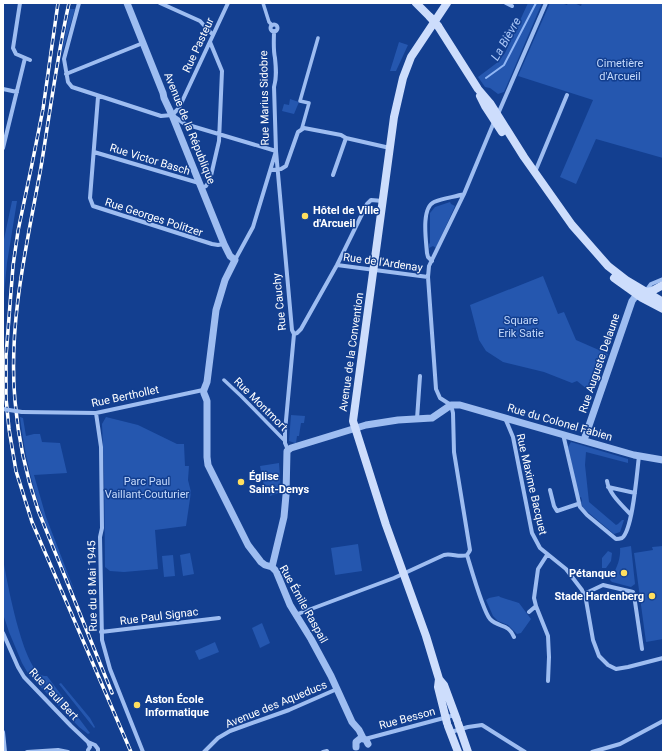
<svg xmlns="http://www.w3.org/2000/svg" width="666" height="755" font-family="Roboto,sans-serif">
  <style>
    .green { fill: #2557af }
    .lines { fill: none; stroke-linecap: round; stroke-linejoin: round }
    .stream { stroke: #90b6f5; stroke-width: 2 }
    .pedestrian { stroke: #9ebdf1; stroke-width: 3.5 }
    .minor { stroke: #9ebdf1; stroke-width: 4 }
    .tertiary { stroke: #9ebdf1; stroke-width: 7 }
    .secondary { stroke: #cdddfc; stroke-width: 8 }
    .rail-casing { stroke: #fff; stroke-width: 3.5 }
    .rail { stroke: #133f90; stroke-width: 2; stroke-dasharray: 6; stroke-linecap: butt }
    .minor-bridge { stroke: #9ebdf1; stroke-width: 4 }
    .secondary-bridge { stroke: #cdddfc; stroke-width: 8 }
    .poi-dot { fill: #ffdf5f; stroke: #133f90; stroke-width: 1.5 }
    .labels { text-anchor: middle; stroke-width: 3; stroke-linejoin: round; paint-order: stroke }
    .street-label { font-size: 11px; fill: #fff; stroke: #133f90 }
    .park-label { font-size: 11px; fill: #c5dafc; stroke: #133f90 }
    .poi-label { font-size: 11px; font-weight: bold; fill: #fff; stroke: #133f90; text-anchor: start }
    .water-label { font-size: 12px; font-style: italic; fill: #aac7f8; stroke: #133f90 }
  </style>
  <rect width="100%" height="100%" fill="#133f90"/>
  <!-- green -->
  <path class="green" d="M528,3H542L504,92L498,94L490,88L485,87L478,77L498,62L505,53Z
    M550,3H561L567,5L568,3H574L581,6L582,3H663V158L596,139L576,184L560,177L593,100L518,76Z
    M70,9H75L61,57Z
    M399,42L408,45L396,71H390Z
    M290,99L299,102L294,114L282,111L284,104L289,105Z
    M12,201H17L7,263L3,304V244Z
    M450,202L451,204L455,206L436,248L433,246L429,248V244L430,243V213L435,207Z
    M543,276L558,314L564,312L576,340L608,354L602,368L599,369L587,389L577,381L572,383L544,372L503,362L486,351L479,340L470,305Z
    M291,415L305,416L304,423H301L299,436H297L296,443H295L289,441Z
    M20,417L23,418L26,436L34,434H40L42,442L60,443L67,473L34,475L46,517L75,592C60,560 45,526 35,492C28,468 23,442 20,417Z
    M106,417L138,425L177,444H184L185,466H189L188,480L191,492L186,526L155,530L158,569L124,572L110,571L105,567L104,471L102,424Z
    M571,442L628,459V463L586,452L585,465L589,502L616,525L618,524L622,520H624L620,532L614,534L583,508L581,502L582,501L581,497L579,498L568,447Z
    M279,463L281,492L270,496L267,486H264L260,466Z
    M358,544L362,571L335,575L331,548Z
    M631,546L635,584L631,587L612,582L610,580C616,569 621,560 620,548Z
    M663,546V639L646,642L634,553L653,550L652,547Z
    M608,551L612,553L611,561L606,568H602V558Z
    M190,553L194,574L183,576L180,555Z
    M173,555L175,576L164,577L162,556Z
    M3,559C7,581 22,664 41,675C43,676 45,676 47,676L90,733L88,734L79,727L29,675L22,663L9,632L3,614Z
    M499,596L500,597L519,603L531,619L521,633L517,634L508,625L498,621L493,616L486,600L489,598Z
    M262,623L270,643L260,648L252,628Z
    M215,642L219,652L199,660L195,651Z
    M61,683L90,718L95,727L94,728L90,723L59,684Z"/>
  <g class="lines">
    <!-- stream -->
    <path class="stream" d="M486,78L504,65L536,3"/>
    <!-- pedestrian -->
    <path class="pedestrian" d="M263,3L269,22L272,25
      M302,128L309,103L300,101L318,38
      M224,380L241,396L285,441"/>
    <!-- minor -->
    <path class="minor" d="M20,3L13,48L16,54L30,60
      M79,3L64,59L68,82L72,87L161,116L172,115L185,124L276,151
      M160,3L200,21L213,35
      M506,3L512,6
      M270.5 28a3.5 3.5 0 1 1 7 0a3.5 3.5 0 1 1-7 0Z
      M66,74L143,43
      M3,89L17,92
      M98,97L90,198L93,206L212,244L218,245L224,244
      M498,114L546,3
      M172,115L179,108L228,3
      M3,148L25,58
      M276,151L292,330L294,334L285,431V443L288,450
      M94,152L199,183
      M271,170L281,169L286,166L298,132L304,128L341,135L346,138L390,148
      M535,172L567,95
      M333,175L346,138
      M202,188L206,186L210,180L219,141L222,71L210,42
      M235,260L253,227L276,151L274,87C277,77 276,68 275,58C273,49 274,40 274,31
      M432,261L428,257L427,253C426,240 421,208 434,202C443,198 455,197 464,194
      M337,265L428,277
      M646,291L651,284L663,279
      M294,334L297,333L301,329L337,265L367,204L371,200L383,201
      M22,412L96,413L203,390
      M96,413L101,447L102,528L100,537L102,640L110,669L143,752
      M505,418L513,437L532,533L540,548L566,569L582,590L586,600L593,640L599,656L608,665L616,669L628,667L663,658
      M417,419L420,376
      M563,434L580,507L587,515L616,539C618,539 619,539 622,538C633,530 637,471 639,456
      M607,481C609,494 622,505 631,515
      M608,487L635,493
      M550,490L554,506L557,511L578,504
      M467,555L469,552L470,550L454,452L453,413L451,405L440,398L436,389L428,277L429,266L464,194L494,122
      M467,555C471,568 483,611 490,619C499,628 508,623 514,637
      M584,594L603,585L633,592L634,595L642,649
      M536,606L548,636L549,657L548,681
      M529,612L536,606L534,598L538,569L547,555
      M295,615L394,578L444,555C452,553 459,558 467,555
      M101,632L219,618
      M3,633L18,667L24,677L71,726L88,742L95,745L98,749V752
      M3,732L5,752
      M451,732L468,727L482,725L525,752
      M365,739L455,715
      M88,742L90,747L88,750
      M27,752L58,750L68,752
      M204,752L218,738L230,731L289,710L337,689
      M323,752L327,751
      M592,752L620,744L663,721"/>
    <!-- tertiary -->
    <path class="tertiary" d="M127,3L163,93L164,98L172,115L224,244L230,256L235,260L225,280L216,310L207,382C202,395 203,389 207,401V457L208,465L248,545L261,562L265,565L272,567L276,571L290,605L311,639L331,676L352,722L359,730L363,738
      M584,440L632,301L635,297L641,294
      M272,567L284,517L286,495L287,451L291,448L366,425L398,420L432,418L451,405H460L634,455L663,460
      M356,747V742L361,738L366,740L368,744"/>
    <!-- secondary -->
    <path class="secondary" d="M416,3L430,17
      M447,3L411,57L403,78L394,117L353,421L386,525L426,636L439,679L444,685L457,720
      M438,26L478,89L490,103L524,157L572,225L608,266L626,280L663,302
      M480,96L485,106L502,132
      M614,278L642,298L663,309
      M646,292L652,291L663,285
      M439,679L438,687L447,723
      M458,723L468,752
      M448,726L458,752"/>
    <defs>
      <path id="rail" d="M58,3L43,109L32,164L18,231L13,266L6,356V398L9,429L16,471L32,522L131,752
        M69,3C57,57 50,112 41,167C27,244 8,322 15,401C18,438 26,475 38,510L112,693"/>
    </defs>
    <!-- rail casing -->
    <use href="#rail" class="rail-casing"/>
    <!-- rail -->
    <use href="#rail" class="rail"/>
    <!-- minor-bridge -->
    <path class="minor-bridge" d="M3,409L22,412"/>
    <!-- secondary-bridge -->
    <path class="secondary-bridge" d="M430,17L438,26"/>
  </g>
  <!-- markers -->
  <g class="poi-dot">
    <circle cx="305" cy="216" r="4"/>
    <circle cx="241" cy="482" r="4"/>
    <circle cx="624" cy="573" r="4"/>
    <circle cx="652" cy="596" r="4"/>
    <circle cx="137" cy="705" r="4"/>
  </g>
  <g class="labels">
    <!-- street labels -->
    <g class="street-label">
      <text transform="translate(198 45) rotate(-65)" y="4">Rue Pasteur</text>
      <text transform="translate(264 98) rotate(-91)" y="4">Rue Marius Sidobre</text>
      <text transform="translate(190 128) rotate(68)" y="4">Avenue de la République</text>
      <text transform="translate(150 159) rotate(17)" y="4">Rue Victor Basch</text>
      <text transform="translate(154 217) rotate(18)" y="4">Rue Georges Politzer</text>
      <text transform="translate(383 262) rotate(8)" y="4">Rue de l'Ardenay</text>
      <text transform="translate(279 302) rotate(-96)" y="4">Rue Cauchy</text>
      <text transform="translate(351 352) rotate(-82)" y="4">Avenue de la Convention</text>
      <text transform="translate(599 363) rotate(-71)" y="4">Rue Auguste Delaune</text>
      <text transform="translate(125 396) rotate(-12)" y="4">Rue Berthollet</text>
      <text transform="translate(261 404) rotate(45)" y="4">Rue Montmort</text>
      <text transform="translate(560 422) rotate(16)" y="4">Rue du Colonel Fabien</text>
      <text transform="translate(532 484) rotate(77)" y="4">Rue Maxime Bacquet</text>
      <text transform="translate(92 586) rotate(-91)" y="4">Rue du 8 Mai 1945</text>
      <text transform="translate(304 604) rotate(61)" y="4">Rue Émile Raspail</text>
      <text transform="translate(159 616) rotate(-7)" y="4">Rue Paul Signac</text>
      <text transform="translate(54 694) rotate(47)" y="4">Rue Paul Bert</text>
      <text transform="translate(276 704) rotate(-22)" y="4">Avenue des Aqueducs</text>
      <text transform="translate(407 718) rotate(-15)" y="4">Rue Besson</text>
    </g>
    <!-- park labels -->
    <g class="park-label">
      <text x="620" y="67">Cimetière<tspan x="620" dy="13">d'Arcueil</tspan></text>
      <text x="521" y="324">Square<tspan x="521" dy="13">Erik Satie</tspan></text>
      <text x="147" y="485">Parc Paul<tspan x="147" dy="13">Vaillant-Couturier</tspan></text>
    </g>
    <!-- poi labels -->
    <g class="poi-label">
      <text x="313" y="214">Hôtel de Ville<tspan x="313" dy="13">d'Arcueil</tspan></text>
      <text x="249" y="480">Église<tspan x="249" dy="13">Saint-Denys</tspan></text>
      <text x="616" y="577" text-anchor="end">Pétanque</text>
      <text x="644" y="600" text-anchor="end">Stade Hardenberg</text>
      <text x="145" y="703">Aston École<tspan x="145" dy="13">Informatique</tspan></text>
    </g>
    <!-- water labels -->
    <g class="water-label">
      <text transform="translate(506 39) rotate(-60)" y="4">La Bièvre</text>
    </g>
  </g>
  <!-- border -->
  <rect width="666" height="755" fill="none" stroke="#ffffff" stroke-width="8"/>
</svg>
